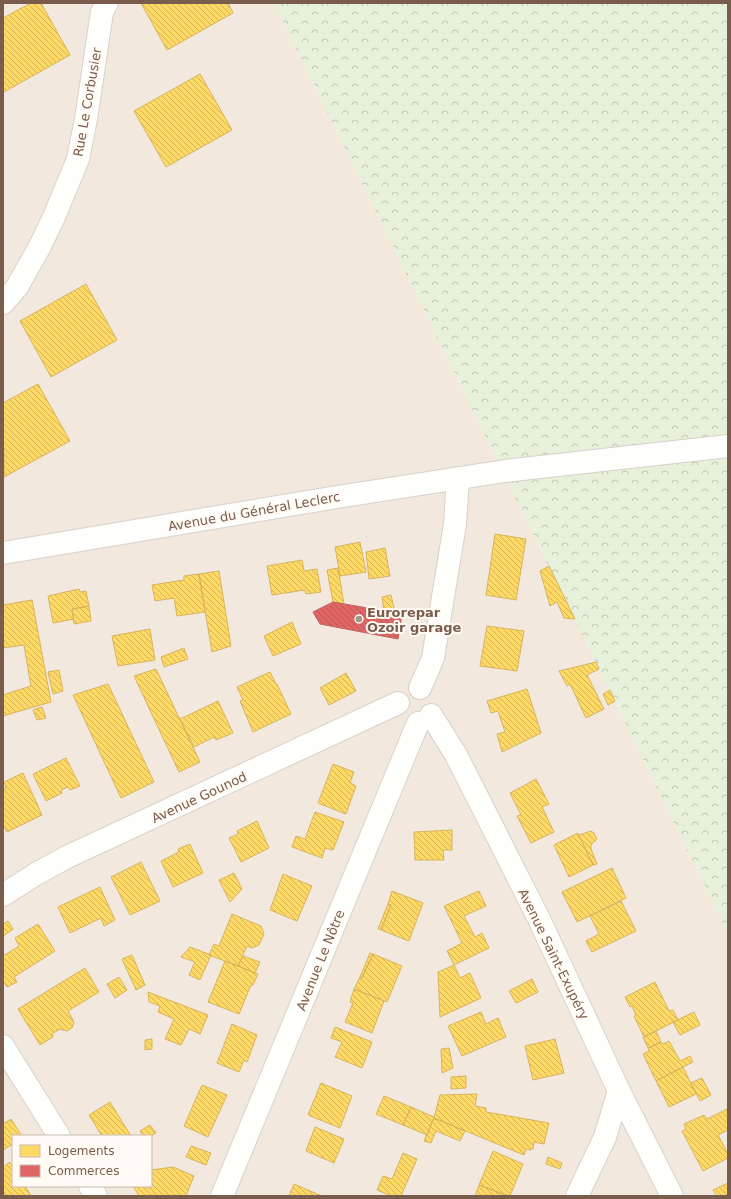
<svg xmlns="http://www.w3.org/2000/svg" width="731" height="1199" font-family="'DejaVu Sans',sans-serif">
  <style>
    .residential { fill: #f2e8de; fill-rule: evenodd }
    .forest { fill: url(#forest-crowns) }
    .homes { fill: url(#homes-back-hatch); stroke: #d7b45e }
    .shops { fill: url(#shops-back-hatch); stroke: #c1635e }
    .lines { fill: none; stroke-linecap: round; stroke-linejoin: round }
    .minor-casing { stroke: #d7d1cb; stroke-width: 24 }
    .minor { stroke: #fefefd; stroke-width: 22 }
    .poi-dot { fill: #a69286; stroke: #fffaf3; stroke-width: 1.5 }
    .labels { text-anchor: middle; stroke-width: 4; stroke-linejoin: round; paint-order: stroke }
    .street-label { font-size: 13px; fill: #7a5c4d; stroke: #fffaf3 }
    .poi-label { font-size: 13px; font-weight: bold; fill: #7a5c4d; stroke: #fffaf3; text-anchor: start }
  </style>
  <defs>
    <pattern id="forest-crowns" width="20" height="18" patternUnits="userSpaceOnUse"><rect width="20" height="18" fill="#e7f0db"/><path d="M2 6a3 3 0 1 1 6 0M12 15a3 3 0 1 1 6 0" fill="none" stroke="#c0c6b4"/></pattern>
    <pattern id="homes-back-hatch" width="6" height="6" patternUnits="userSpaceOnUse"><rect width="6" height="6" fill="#ffd966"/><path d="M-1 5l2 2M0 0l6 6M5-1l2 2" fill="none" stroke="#d3b356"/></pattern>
    <pattern id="shops-back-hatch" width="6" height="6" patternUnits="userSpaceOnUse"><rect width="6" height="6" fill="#e06666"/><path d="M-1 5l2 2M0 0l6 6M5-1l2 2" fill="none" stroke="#bb5756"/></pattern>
  </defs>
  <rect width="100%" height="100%" fill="#f9f5f0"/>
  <!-- residential -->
  <path class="residential" d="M3,3H274L728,934V1196H3ZM13,1136H151V1186H13Z"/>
  <!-- forest -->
  <path class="forest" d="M274,3H728V934Z"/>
  <!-- homes -->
  <path class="homes" d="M31,3H41L70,55L4,92L3,89V18Z
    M141,3H228L233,13L167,50Z
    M200,74L232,130L166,167L134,111Z
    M86,284L117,340L51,377L20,321Z
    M38,384L70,441L4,477L3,403Z
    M495,534L526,539L516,600L486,595Z
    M360,542L366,572L340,576L335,547Z
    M385,548L390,576L369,579L366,552Z
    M302,560L304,571L317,569L321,592L306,594L305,590L272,595L267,566Z
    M549,566L575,619L564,618L557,602L550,606L540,571Z
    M338,568L344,604L333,602L327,570Z
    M219,571L231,646L212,652L199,574Z
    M199,574L205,612L177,616L174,598L155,601L152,585L184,580V576Z
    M79,589L80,592L86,591L89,606L72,609L74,619L53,623L48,596Z
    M391,595L395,612L384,611L382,597Z
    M32,600L51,702L3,716V695L31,686L24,645L3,648V605Z
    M89,606L91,621L74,624L72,609Z
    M292,622L301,644L273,656L264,636Z
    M487,626L524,631L517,671L480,666Z
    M150,629L155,660L118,666L112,636Z
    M184,648L188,659L164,667L161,657Z
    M596,662L599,669L587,675L604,709L586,718L570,684L567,686L559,671Z
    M156,669L200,762L179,772L134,676Z
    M59,670L63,691L53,694L48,672Z
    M270,672L276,684H277L291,714L253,732L240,701L243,700L237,687Z
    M346,673L356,691L329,705L320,688Z
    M108,684L154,782L121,798L73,695Z
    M527,689L541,733L502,752L497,734L505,732L498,711L491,713L487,701Z
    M610,690L615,701L608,705L603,694Z
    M218,701L233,733L216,740L214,737L194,747L180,719Z
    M42,707L46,718L37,720L33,710Z
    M66,758L80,786L70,790L68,787L61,790L62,793L46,801L33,774Z
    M333,764L354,772L350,783L356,786L346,814L318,803Z
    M23,773L42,815L7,832L3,824V789L6,788L4,782Z
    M536,779L549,804L542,807L554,832L531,843L517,816L521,815L510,793Z
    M315,812L344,822L333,850L325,848L322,858L292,847L296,836L305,839Z
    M257,821L269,848L241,862L229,838L238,834L237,831Z
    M452,830V850H443L444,860H415L414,832Z
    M591,831L594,833L597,839L591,845V849L597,864L593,865L579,835Z
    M578,833L593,865L569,877L554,845Z
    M190,844L203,873L173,887L161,861L179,852L178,849Z
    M141,862L160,901L130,915L111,877Z
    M612,868L626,898L577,922L562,892Z
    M234,873L242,889L230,902L219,880Z
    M283,874L312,886L297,921L270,910Z
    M100,887L115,920L104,926L101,918L70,933L58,907Z
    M392,891L423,903L409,941L381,930L391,905L388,904Z
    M479,891L486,906L464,916L475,937L482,933L489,948L454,965L447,951L462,943L444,906Z
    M621,901L636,931L592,952L586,941L599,934L590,916Z
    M388,904L391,905L381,930L378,929Z
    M232,914L261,926L264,934L259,945L252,948L247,946L238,966L209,955L214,944L219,946Z
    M8,921L13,929L3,936V924Z
    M38,924L55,951L14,977L17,982L7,987L3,980V956L19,946L15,938Z
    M190,947L211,955L200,980L189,975L195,962L181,957Z
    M370,953L373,954L362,978L360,977Z
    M373,954L402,966L387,1002L354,989L360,977L362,978Z
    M132,955L145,985L136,990L122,959Z
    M243,956L260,962L255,973L238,966Z
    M225,961L258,974L253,985H251L239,1014L208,1002Z
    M454,965L460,978L470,973L481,998L440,1017L438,972Z
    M85,968L99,992L68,1011L74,1022L72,1028L67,1031L60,1029L52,1034L53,1037L40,1045L18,1009Z
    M119,977L127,990L115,998L107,984Z
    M532,979L538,992L516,1003L509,991Z
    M655,982L669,1011L673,1010L678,1020L644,1037L634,1016L636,1015L632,1006L630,1007L625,997Z
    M354,989L384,1001L372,1033L345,1022L353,1003L350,1002Z
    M148,992L208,1015L200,1034L189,1029L181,1045L165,1039L174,1019L158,1012L160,1006L149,1002Z
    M481,1012L486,1024L498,1018L506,1037L462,1056L448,1026Z
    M694,1012L700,1025L680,1035L673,1022Z
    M232,1024L257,1035L247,1062L244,1060L239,1072L217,1063Z
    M335,1027L372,1042L362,1068L335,1057L342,1042L331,1038Z
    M656,1031L661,1042L648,1048L643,1037Z
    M152,1039V1049L145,1050V1040Z
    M555,1039L564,1073L533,1080L525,1046Z
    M669,1041L680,1061L690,1056L693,1062L656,1081L643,1054L649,1051L648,1048L661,1042L663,1044Z
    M449,1048L453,1068L442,1073L441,1049Z
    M683,1067L696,1094L669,1107L656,1081Z
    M466,1076V1088L451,1089V1077Z
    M702,1078L711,1095L700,1101L691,1083Z
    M321,1083L352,1096L340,1128L308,1115Z
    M202,1085L227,1095L208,1137L184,1126Z
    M477,1094L475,1106L486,1108V1112L549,1123L544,1144L534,1142L533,1149L532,1148L531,1150L526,1149L524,1155L434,1118L440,1095Z
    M384,1096L411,1107L403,1125L376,1114Z
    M110,1102L131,1136H102L89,1115Z
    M411,1107L434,1117L427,1135L403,1125Z
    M727,1109L728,1130L718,1135L728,1154V1158L703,1171L682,1131L686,1129L684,1124L704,1115L707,1119Z
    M434,1118L465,1131L460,1141L436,1131L431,1143L424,1141Z
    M11,1119L22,1136H13V1144L3,1150V1124Z
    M150,1125L156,1133L151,1136H143L140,1131Z
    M315,1127L344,1139L334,1163L306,1151Z
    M191,1146L211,1153L206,1165L186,1157Z
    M493,1151L523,1164L510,1196L479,1185Z
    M403,1153L417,1159L401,1196H391L377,1190L383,1176L392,1179Z
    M548,1157L562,1163L560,1169L546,1164Z
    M10,1162L13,1167V1186H25L31,1196H3V1167Z
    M173,1167L194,1176L186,1196H139L133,1186H151V1170Z
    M728,1183V1196H717L713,1190Z
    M294,1184L322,1196H289Z
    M479,1185L507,1196H475Z"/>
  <!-- shops -->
  <path class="shops" d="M333,602L402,614L398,639L320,624L313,612Z"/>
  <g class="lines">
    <defs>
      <path id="minor" d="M3,303L17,287L39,248L54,217L78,159L86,119L102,12L107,3
        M3,553L337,497L505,471L728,446
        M420,688L433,658L455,524L458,478
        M431,715L455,753L539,919L619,1091L672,1196
        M3,895L36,874L67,857L398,703
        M3,1046L59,1136
        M90,1186L96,1196
        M222,1196L418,723
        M577,1196L605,1137L619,1091"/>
    </defs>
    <!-- minor casing -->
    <use href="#minor" class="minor-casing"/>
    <!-- minor -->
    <use href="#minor" class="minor"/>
  </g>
  <!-- markers -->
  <circle class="poi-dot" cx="359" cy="619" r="4"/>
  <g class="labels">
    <!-- street labels -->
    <g class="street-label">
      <text transform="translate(87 102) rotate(-80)" y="5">Rue Le Corbusier</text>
      <text transform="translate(254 511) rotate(-10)" y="5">Avenue du Général Leclerc</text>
      <text transform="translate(199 797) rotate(-25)" y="5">Avenue Gounod</text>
      <text transform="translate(554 954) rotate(64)" y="5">Avenue Saint-Exupéry</text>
      <text transform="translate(320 960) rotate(-68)" y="5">Avenue Le Nôtre</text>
    </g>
    <!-- poi labels -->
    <g class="poi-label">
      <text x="367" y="617">Eurorepar<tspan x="367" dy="15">Ozoir garage</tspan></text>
    </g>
  </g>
  <!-- border -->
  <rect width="731" height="1199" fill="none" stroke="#7a5c4d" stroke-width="8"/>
  <!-- legend -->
  <rect x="12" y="1135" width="140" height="52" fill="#fffaf3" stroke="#cabbb1"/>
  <rect x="20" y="1145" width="20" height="12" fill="#ffd966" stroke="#cabbb1"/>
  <text x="48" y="1155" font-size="12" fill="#7a5c4d">Logements</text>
  <rect x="20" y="1165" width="20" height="12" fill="#e06666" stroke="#cabbb1"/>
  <text x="48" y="1175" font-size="12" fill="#7a5c4d">Commerces</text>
</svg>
